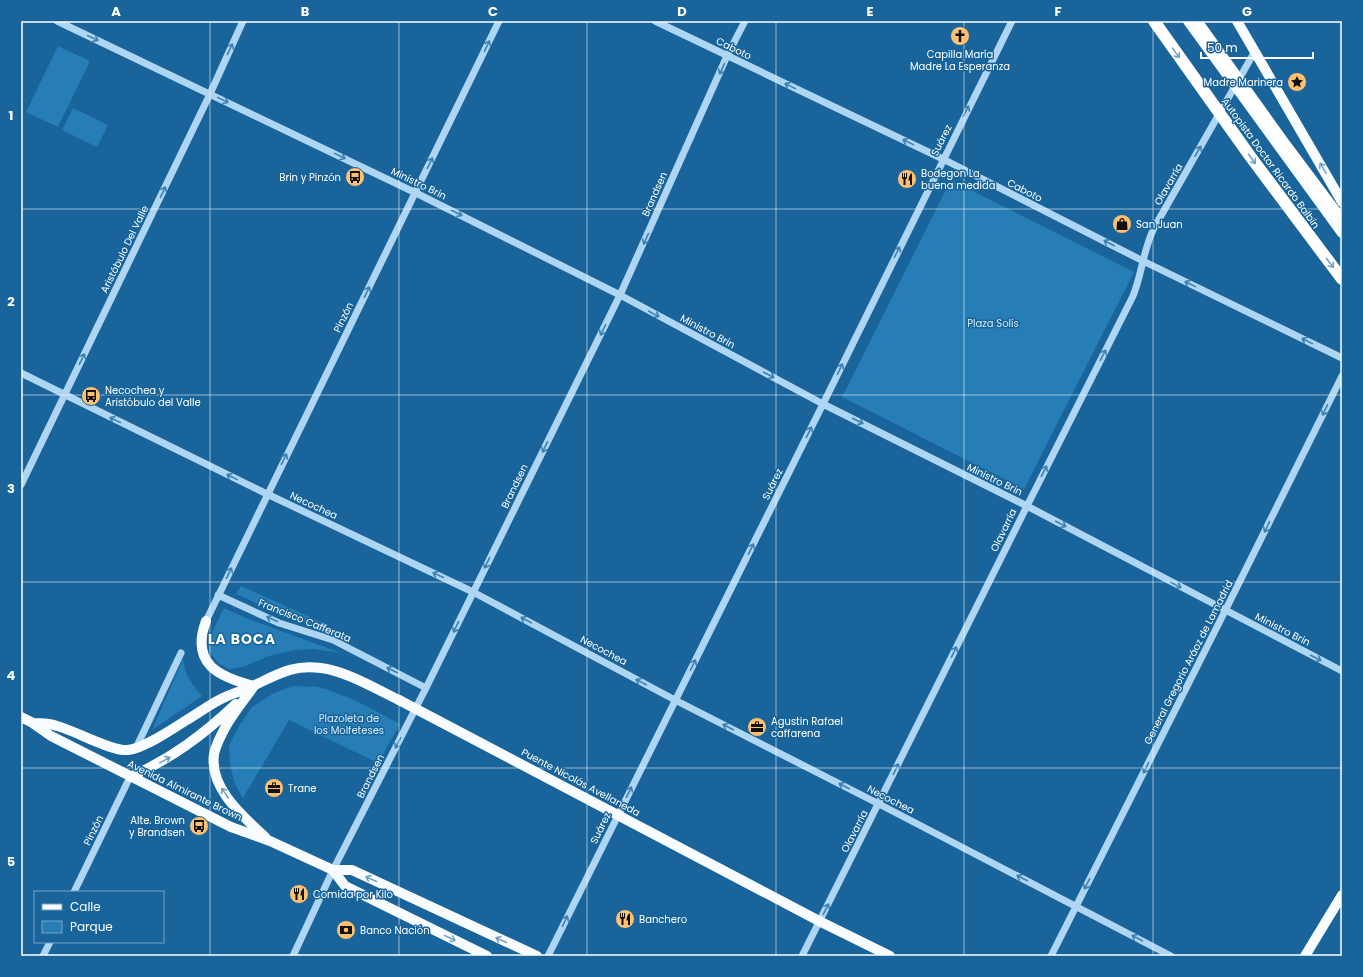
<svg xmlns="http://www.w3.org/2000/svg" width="1363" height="977" font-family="Poppins,sans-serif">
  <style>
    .green { fill: #277eb7 }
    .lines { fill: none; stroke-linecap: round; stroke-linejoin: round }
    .minor { stroke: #aed6f2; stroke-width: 7 }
    .major { stroke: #f9fcff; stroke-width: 10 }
    .major-bridge { stroke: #f9fcff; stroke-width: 10 }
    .highway-bridge { stroke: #fff; stroke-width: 12 }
    .oneway { stroke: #3e80b1 }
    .oneway2 { stroke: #74a2c3 }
    .oneway3 { stroke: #72a1c3 }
    .grid { fill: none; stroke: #fff; stroke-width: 1; stroke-opacity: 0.55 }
    .labels { text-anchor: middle; stroke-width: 3; stroke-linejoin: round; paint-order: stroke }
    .street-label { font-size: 10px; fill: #fff; stroke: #18649b }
    .poi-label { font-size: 10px; fill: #fff; stroke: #18649b; text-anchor: start }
    .park-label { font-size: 10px; fill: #d5edfc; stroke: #18649b }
    .district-label { font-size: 14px; font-weight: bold; letter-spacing: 1px; fill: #fff; stroke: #18649b }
    .neatline { fill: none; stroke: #fff; stroke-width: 1.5 }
    .grid-label { font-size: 13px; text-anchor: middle; font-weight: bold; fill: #fff }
  </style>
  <rect width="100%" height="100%" fill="#18649b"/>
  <!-- green -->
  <path class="green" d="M58,46L90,61L58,127L26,112Z
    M73,108L108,125L97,147L62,130Z
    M951,180L1134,272L1024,489L842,397Z
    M241,586L323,623L312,625L269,609L236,594Z
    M224,608L246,618L341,653L314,649L294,650L269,656L243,667L229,669L218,663L209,651L208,641Z
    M183,659C185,676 191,683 202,696L152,730Z
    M294,686C302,687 311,686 318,687C348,695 374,710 400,724L378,763L289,720L243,798L235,784L230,765L229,746L239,726L252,707L274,693Z"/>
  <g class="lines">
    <!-- minor -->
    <path class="minor" d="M57,21L416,193L620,295L823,404L1027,506L1342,671
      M655,21L943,159L1143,261L1342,358
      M21,373L267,494L473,592L675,700L879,804L1171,956
      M21,485L210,94L243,21
      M218,595L279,623L333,640L426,688
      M206,621L499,21
      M136,748L181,653
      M74,892L130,777
      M43,956L50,942
      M293,956L333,870L426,688L620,295L727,56L745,21
      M548,956L823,404L1012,21
      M802,956L1027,506L1133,296C1142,274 1143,250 1154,228L1255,51
      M1051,956L1225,611L1342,376"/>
    <!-- major -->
    <path class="major" d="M1188,21L1342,233
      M1237,21L1342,202
      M206,621C190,664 219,677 254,686
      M254,686C245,699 234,712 226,726C221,735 216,745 214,754C209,789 244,817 266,838
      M21,717L31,722L51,736L231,827L270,841L333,870H352L537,956
      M33,723C41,723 49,723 57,726C74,730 112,752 128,750C144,748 171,730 185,721C197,714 209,705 221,699C232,693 244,691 255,685C278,674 294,664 321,668C346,671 376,689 399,700
      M130,777C171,759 203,735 236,704
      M333,870L345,886L487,956
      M1305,956L1342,895"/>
    <!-- major-bridge -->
    <path class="major-bridge" d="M399,700L821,922L890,956"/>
    <!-- highway-bridge -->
    <path class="highway-bridge" d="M1154,21L1250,156L1342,279
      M1196,21L1282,141L1342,221"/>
  </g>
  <!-- one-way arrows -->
  <defs><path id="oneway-shaft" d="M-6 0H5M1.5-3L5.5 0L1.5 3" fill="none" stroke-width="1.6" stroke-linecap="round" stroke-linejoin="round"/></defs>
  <g class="oneway">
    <use href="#oneway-shaft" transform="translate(93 38) rotate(25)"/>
    <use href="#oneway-shaft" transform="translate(487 46) rotate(-64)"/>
    <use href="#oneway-shaft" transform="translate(230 49) rotate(-65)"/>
    <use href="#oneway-shaft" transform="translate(722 69) rotate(114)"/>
    <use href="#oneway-shaft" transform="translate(790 86) rotate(-154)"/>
    <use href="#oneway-shaft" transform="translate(223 100) rotate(26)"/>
    <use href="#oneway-shaft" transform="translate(966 111) rotate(-63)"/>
    <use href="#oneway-shaft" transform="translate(908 142) rotate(-154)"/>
    <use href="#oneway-shaft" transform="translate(1198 151) rotate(-60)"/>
    <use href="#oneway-shaft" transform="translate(340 156) rotate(26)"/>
    <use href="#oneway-shaft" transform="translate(430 163) rotate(-64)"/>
    <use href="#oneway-shaft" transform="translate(163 192) rotate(-64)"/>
    <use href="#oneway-shaft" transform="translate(457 213) rotate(27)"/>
    <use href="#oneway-shaft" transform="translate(646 239) rotate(114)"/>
    <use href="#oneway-shaft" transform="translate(1109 243) rotate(-153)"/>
    <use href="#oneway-shaft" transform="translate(897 252) rotate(-64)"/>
    <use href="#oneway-shaft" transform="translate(1190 284) rotate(-154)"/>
    <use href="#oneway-shaft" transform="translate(367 292) rotate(-64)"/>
    <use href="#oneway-shaft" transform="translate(654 314) rotate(28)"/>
    <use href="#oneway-shaft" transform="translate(603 330) rotate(116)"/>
    <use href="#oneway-shaft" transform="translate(1307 341) rotate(-154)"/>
    <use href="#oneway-shaft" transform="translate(1103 355) rotate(-63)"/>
    <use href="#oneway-shaft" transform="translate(82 359) rotate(-64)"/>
    <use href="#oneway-shaft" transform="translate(840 369) rotate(-64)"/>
    <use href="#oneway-shaft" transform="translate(769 375) rotate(28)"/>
    <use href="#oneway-shaft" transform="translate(1325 410) rotate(116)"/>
    <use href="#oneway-shaft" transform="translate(115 420) rotate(-154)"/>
    <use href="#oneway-shaft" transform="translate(858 421) rotate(27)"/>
    <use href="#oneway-shaft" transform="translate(809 432) rotate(-64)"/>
    <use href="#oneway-shaft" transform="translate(545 447) rotate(116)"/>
    <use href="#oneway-shaft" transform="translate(284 459) rotate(-64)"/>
    <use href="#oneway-shaft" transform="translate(1044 471) rotate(-63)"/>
    <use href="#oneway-shaft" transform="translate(232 477) rotate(-154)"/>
    <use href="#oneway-shaft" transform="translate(1061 524) rotate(28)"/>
    <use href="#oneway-shaft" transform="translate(1267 527) rotate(116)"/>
    <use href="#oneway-shaft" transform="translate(751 549) rotate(-64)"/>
    <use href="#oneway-shaft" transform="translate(487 563) rotate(116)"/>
    <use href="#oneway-shaft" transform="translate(229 573) rotate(-64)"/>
    <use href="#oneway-shaft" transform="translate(438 575) rotate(-155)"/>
    <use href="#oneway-shaft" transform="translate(1176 585) rotate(28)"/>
    <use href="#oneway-shaft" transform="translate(272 619) rotate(-156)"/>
    <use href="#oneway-shaft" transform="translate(526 620) rotate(-152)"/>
    <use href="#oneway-shaft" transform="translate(456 627) rotate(116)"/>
    <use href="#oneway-shaft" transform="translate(954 652) rotate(-64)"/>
    <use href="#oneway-shaft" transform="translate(1316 658) rotate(27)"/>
    <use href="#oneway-shaft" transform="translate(693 665) rotate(-64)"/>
    <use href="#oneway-shaft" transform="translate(392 670) rotate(-153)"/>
    <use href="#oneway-shaft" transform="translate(641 682) rotate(-152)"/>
    <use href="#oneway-shaft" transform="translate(728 727) rotate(-153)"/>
    <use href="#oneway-shaft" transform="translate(398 743) rotate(117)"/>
    <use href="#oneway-shaft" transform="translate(1146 768) rotate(117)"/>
    <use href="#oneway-shaft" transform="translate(896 769) rotate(-64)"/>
    <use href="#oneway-shaft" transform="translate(844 786) rotate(-153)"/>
    <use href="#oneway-shaft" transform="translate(629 792) rotate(-64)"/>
    <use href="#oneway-shaft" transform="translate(1022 878) rotate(-153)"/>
    <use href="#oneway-shaft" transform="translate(1087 884) rotate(117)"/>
    <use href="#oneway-shaft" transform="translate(826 909) rotate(-63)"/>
    <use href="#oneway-shaft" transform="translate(565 921) rotate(-64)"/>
    <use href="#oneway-shaft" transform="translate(1137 938) rotate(-152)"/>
  </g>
  <g class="oneway2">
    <use href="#oneway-shaft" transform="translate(1176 53) rotate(55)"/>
    <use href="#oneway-shaft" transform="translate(1252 159) rotate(54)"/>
    <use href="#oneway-shaft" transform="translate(1330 263) rotate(52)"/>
  </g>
  <g class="oneway3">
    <use href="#oneway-shaft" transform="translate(1323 168) rotate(-120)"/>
    <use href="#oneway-shaft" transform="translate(165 760) rotate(-29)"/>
    <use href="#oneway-shaft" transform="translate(225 793) rotate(-124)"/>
    <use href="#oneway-shaft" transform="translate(371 879) rotate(-155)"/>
    <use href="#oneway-shaft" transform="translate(450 938) rotate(26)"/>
    <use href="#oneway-shaft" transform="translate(501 940) rotate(-155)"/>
  </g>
  <!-- grid -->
  <path class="grid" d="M210,21V956M399,21V956M587,21V956M776,21V956M964,21V956M1153,21V956M21,209H1342M21,395H1342M21,582H1342M21,768H1342"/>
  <!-- icons -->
  <defs>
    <symbol id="church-disc" viewBox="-11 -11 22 22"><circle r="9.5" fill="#ffc06f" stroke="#18649b"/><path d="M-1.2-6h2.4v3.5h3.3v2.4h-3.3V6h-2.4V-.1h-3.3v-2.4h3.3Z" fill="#111"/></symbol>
    <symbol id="sight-disc" viewBox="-11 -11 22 22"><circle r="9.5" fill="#ffc06f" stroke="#18649b"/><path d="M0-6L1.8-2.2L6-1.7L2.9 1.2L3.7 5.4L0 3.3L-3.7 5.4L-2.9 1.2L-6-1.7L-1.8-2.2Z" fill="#111"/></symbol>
    <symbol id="bus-disc" viewBox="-11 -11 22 22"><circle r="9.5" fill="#ffc06f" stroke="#18649b"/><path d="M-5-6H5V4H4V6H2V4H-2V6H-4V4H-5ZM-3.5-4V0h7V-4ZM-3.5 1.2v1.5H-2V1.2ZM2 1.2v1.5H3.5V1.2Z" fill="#111"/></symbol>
    <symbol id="restaurant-disc" viewBox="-11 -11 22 22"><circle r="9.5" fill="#ffc06f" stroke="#18649b"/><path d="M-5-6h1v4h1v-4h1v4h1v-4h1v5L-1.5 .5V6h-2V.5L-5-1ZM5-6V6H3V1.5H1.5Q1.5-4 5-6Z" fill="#111"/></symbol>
    <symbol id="shop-disc" viewBox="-11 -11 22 22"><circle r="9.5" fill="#ffc06f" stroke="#18649b"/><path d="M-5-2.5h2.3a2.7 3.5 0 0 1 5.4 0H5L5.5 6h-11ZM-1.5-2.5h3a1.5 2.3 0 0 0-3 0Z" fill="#111"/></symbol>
    <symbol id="office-disc" viewBox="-11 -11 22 22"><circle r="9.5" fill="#ffc06f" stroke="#18649b"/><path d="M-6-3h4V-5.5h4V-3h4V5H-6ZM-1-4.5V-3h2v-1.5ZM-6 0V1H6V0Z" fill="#111"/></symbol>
    <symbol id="bank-disc" viewBox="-11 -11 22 22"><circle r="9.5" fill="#ffc06f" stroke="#18649b"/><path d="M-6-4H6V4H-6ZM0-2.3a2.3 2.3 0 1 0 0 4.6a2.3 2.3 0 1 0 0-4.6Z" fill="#111"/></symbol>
  </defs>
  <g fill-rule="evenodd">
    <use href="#church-disc" x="949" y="25" width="22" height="22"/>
    <use href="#sight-disc" x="1286" y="71" width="22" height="22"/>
    <use href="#bus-disc" x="344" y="166" width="22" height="22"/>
    <use href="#restaurant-disc" x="896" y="168" width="22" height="22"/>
    <use href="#shop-disc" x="1111" y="213" width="22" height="22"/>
    <use href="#bus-disc" x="80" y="385" width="22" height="22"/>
    <use href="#office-disc" x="746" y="716" width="22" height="22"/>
    <use href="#office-disc" x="263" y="777" width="22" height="22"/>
    <use href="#bus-disc" x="188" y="815" width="22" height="22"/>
    <use href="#restaurant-disc" x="288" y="883" width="22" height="22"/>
    <use href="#restaurant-disc" x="614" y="908" width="22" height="22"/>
    <use href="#bank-disc" x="335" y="919" width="22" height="22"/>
  </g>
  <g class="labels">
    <!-- street labels -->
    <g class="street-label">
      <text transform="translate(734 48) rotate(26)" y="4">Caboto</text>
      <text transform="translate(941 140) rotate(-63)" y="4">Suárez</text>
      <text transform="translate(1271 163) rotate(54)" y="4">Autopista Doctor Ricardo Balbín</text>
      <text transform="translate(419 183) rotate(26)" y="4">Ministro Brin</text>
      <text transform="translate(1168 184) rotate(-60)" y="4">Olavarría</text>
      <text transform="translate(1025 190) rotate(27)" y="4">Caboto</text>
      <text transform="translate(654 194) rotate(-66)" y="4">Brandsen</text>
      <text transform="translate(124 249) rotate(-64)" y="4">Aristóbulo Del Valle</text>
      <text transform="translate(343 317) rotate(-64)" y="4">Pinzón</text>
      <text transform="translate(708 331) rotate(28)" y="4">Ministro Brin</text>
      <text transform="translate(995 479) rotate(26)" y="4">Ministro Brin</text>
      <text transform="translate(772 484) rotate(-64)" y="4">Suárez</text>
      <text transform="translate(514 486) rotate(-64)" y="4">Brandsen</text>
      <text transform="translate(314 505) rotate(25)" y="4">Necochea</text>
      <text transform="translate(1003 530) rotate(-64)" y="4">Olavarría</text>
      <text transform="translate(305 620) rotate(22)" y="4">Francisco Cafferata</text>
      <text transform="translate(1283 629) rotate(27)" y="4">Ministro Brin</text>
      <text transform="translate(604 650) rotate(28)" y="4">Necochea</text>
      <text transform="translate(1188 662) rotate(-63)" y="4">General Gregorio Aráoz de Lamadrid</text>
      <text transform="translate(370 776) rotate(-63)" y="4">Brandsen</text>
      <text transform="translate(581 782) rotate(28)" y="4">Puente Nicolás Avellaneda</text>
      <text transform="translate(185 790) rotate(26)" y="4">Avenida Almirante Brown</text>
      <text transform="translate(891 799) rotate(27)" y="4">Necochea</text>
      <text transform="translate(600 828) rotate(-64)" y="4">Suárez</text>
      <text transform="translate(93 830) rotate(-64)" y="4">Pinzón</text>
      <text transform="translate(854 831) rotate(-63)" y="4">Olavarría</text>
    </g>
    <!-- poi labels -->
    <g class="poi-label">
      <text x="960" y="58" text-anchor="middle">Capilla María<tspan x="960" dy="12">Madre La Esperanza</tspan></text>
      <text x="1283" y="86" text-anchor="end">Madre Marinera</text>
      <text x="921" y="177">Bodegon La<tspan x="921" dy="12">buena medida</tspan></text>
      <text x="341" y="181" text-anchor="end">Brin y Pinzón</text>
      <text x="1136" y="228">San Juan</text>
      <text x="105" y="394">Necochea y<tspan x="105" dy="12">Aristóbulo del Valle</tspan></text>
      <text x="771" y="725">Agustin Rafael<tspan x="771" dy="12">caffarena</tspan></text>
      <text x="288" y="792">Trane</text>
      <text x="185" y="824" text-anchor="end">Alte. Brown<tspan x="185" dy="12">y Brandsen</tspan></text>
      <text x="313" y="898">Comida por Kilo</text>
      <text x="639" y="923">Banchero</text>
      <text x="360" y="934">Banco Nación</text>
    </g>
    <!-- park labels -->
    <g class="park-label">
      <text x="993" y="327">Plaza Solís</text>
      <text x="349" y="722">Plazoleta de<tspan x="349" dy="12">los Molfeteses</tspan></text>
    </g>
    <!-- district labels -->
    <g class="district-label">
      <text x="242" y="644">LA BOCA</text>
    </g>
  </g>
  <!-- border -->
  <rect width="1363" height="977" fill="none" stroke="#18649b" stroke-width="44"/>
  <!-- legend -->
  <rect x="34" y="891" width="130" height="52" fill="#18649b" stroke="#74a2c3"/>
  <rect x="42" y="904" width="20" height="6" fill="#f9fcff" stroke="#74a2c3"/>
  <text x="70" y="911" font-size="12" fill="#ffffff">Calle</text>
  <rect x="42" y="921" width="20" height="12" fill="#277eb7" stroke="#74a2c3"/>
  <text x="70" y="931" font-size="12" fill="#ffffff">Parque</text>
  <!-- scale -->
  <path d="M1201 52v6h112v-6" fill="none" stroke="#ffffff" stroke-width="2"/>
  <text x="1207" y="52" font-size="12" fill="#ffffff" stroke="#18649b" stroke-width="3" paint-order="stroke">50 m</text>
  <rect x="22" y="22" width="1319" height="933" class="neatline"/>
  <g class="grid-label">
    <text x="116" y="16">A</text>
    <text x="305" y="16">B</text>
    <text x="493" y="16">C</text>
    <text x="682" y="16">D</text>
    <text x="870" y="16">E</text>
    <text x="1058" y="16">F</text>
    <text x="1247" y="16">G</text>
    <text x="11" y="120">1</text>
    <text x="11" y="306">2</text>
    <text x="11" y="493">3</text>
    <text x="11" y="680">4</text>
    <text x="11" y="866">5</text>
  </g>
</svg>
